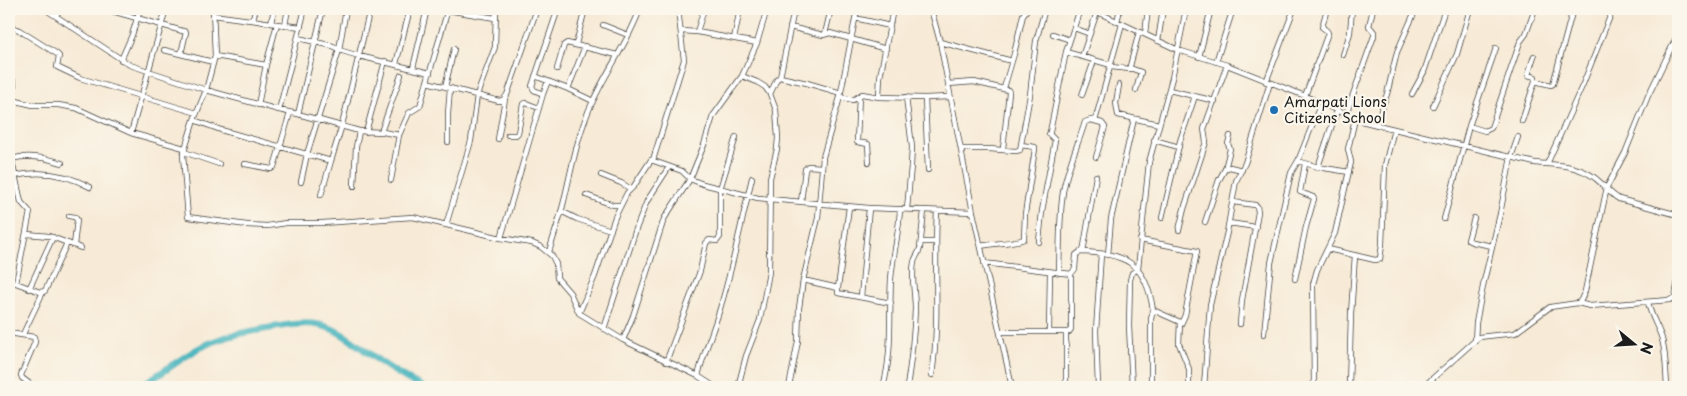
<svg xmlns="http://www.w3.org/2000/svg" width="1687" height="396" font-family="'Playpen Sans',sans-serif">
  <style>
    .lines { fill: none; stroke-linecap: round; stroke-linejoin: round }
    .river { stroke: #43b2bc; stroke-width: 7 }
    .minor-casing { stroke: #3d3b38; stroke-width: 6 }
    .minor { stroke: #fff; stroke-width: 4.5 }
    .poi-dot { fill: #1f6fb2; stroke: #fbf7ec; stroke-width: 2 }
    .labels { text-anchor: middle; stroke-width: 4.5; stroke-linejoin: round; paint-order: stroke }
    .poi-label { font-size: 14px; fill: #1c1c1c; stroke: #fbf7ec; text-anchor: start }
  </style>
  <rect width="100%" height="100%" fill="#fbf7ec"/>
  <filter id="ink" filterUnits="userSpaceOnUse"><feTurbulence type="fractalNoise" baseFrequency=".02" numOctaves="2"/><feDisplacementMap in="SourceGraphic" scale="10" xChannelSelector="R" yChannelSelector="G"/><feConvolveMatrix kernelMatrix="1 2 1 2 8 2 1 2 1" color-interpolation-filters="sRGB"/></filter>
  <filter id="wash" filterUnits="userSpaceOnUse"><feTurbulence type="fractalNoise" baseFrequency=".0096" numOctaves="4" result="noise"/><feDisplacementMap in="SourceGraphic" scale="20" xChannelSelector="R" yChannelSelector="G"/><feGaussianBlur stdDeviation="1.12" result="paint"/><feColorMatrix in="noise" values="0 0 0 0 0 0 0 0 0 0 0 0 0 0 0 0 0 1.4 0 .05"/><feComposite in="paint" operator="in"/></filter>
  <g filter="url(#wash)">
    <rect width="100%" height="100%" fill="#f7ead6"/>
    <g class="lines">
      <!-- river -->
      <path class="river" d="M138,387C161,375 180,358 203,346C226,335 251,331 276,327C296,324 313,321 332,329C350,337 364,350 379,361C393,371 407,379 422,387"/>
    </g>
  </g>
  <g filter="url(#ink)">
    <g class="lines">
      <defs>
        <path id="minor" d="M45,9L130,65L206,90L279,110L298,114L359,131L383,132L399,135L409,113L420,106L448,9
          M105,9L186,32L181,54
          M213,9L215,56L206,90L194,120L183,155L188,217L247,225L267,226L286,223H322L413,217L501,238L532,243L541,247L552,256L556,264L557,278L570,293L579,313L623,340L698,376L715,387
          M724,9L740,12
          M931,9L940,42L973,212L1012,387
          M1091,9L1178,50L1227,65L1305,96L1361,121L1535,163C1553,165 1572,164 1589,174C1601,180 1608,193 1619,199L1678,215
          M447,10L495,18
          M213,15L250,20L253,18L256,9
          M56,16L60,9
          M855,18L890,26
          M252,20L277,24
          M1117,22L1120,9
          M271,23L274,9
          M285,25L288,9
          M603,25L628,35
          M9,26L19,30L57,54L59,56L57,67L80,78L197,113
          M790,27L823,35L830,33L886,49
          M1074,28L1090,34
          M681,31L697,32L757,43
          M697,32L704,9
          M825,34L831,9
          M1053,34L1070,40
          M1145,34L1148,9
          M298,38L333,46L339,50L359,56L430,73
          M734,39L740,9
          M1158,41L1163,9
          M940,42L1012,61
          M576,44L585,9
          M585,46L568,89L593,101
          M164,50L213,62
          M1066,52L1111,65V67L1130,69
          M1343,55L1350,33L1352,9
          M215,56L266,65
          M1534,56L1528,75L1535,77V81
          M1082,57L1097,12L1099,9
          M1199,57L1211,9
          M121,60L132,35L140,9
          M1216,62L1233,9
          M396,64L410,9
          M413,68L427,9
          M557,69L564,45L567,43L617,55
          M535,76L568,89
          M780,77L793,15L800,9
          M9,79L13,81L14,83L9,144
          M427,82L499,101L503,100L507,95L537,9
          M1266,82L1294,9
          M948,84L974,82L1008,90L1009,92L1003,149
          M1119,85L1116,103L1118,115L1159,124
          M445,87L454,49
          M1004,88L1014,54L1023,15L1027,9
          M1136,90L1141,72L1130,68V66L1139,32
          M1169,90L1215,101
          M543,94L548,81
          M770,94L777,79L780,77L807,83L841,93
          M1412,94L1424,72L1445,9
          M1082,95L1094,61
          M859,96L857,142L868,144L869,162
          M1305,96L1328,33L1327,31L1322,27L1327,9
          M840,97L853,100L862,94L879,97L925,98L950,97
          M879,97L880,77L893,9
          M906,97L912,147L911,166L907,209
          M925,98L928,170
          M12,100L33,105H58L76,108L131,133L184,148
          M258,105L266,65L277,24L301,27
          M1433,106L1457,54L1470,9
          M279,110L305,9
          M298,114L323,9
          M1346,114L1374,36V32L1369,26L1373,9
          M194,120L221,130L331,161L342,125L370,9
          M1095,121L1122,24
          M1522,121L1535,81L1551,85L1553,84L1573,9
          M1376,125L1387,94L1397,52L1416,9
          M1469,126L1496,48
          M366,132L385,61
          M381,132L401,75
          M131,133L166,9
          M508,135H516L518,133L523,104L526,103L539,108
          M498,139L505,99
          M1154,140L1179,147
          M448,142V114L450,88
          M9,148L21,202L30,212L16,283L40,292L45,291L67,243
          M961,149H989L1016,151L1020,150L1030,95L1036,41L1045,9
          M184,152L219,164
          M11,159C29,154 45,157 62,163
          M653,160L684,60L678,9
          M1298,161L1318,167L1349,172
          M245,164L271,169L274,167L290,113
          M1547,164L1583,84L1613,9
          M1318,167L1337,110
          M1225,169L1230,149L1228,144L1230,136
          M601,175L621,183L631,189
          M14,176C40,170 66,174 90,187
          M391,180L399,135
          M301,182L307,154L339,50L346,9
          M354,186L356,147L359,131
          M321,195L331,161
          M586,195L613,205H621
          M801,202L805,169L808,166L822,167
          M1233,202L1255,205L1257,206L1258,212L1242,300L1240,324
          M561,211L577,219L611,230
          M69,216L75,217L77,220L74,245
          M1162,218L1180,141L1195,96
          M1474,218L1468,240L1472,242L1492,246
          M1444,219L1469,126L1485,131L1491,128L1520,42L1526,34L1535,9
          M1205,222L1219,180L1225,169L1230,167L1242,170
          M1229,223L1256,227
          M446,225L471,141L477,95L495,47L496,9
          M1179,230L1184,209L1206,142L1204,129L1227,65
          M27,234L49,236L81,248
          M501,238L543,94L534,90L532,86L558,9
          M1140,240L1197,251L1185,315L1181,324
          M921,242H935
          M1039,242L1042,211L1055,140L1049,134L1050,132L1066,52L1080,9
          M981,246C989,244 1019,242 1024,239L1025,214L1035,149V147L1021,145
          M1328,249L1375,260L1380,259L1382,245L1385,165L1394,129
          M549,252C554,235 560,218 564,201C572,167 578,132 593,101C607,70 629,41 640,9
          M1083,252L1096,176
          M1108,255L1111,219L1134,119
          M984,263L1071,274L1075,269L1076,255L1080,252C1125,253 1146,262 1153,310L1180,322L1179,344L1189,369V387
          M1138,269L1149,162L1172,78L1186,9
          M1059,273C1060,246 1059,219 1063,192C1067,168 1078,145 1085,122L1091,120L1102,123L1105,127L1096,157
          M1295,279L1306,227L1314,199L1313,197L1300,192L1305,164
          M803,280L838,288V293L891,303
          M838,288L849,207
          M29,289L53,237
          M861,297L869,208
          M1648,302C1650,315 1658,326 1662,339C1666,354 1666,372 1667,387
          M1578,303L1590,306L1670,300L1675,297L1678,280
          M579,313L595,276L615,217L627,193L634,186L651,160L682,171L690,179L703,184L758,198L869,208L973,212
          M604,329L636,229L647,201L669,167
          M1000,332H1069L1071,329V274
          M1049,332L1050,272
          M9,333L34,337L35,342L21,375L22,378L34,387
          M23,334L43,292
          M1264,334L1271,263L1291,173L1298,161L1321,103
          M623,340L633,316L664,219L690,179L704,145L713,116L742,76L757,43L767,9
          M1475,341L1476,323L1484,281L1500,214L1511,157L1518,137
          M666,362L700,271L706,243L709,240L717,241L720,237V189L736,137
          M932,375C940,321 934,266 937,211
          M698,376C704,351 715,327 722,302C734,261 742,219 752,178
          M738,387L746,356L760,320L769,272L770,178L777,149L778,138L776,110L770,94L765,87L757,82L742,76
          M789,387L798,341L799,308L803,280L818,218L823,157L840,97L857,9
          M883,387C893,353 889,314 891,279C893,255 899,233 900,209
          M907,387C911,361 914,335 915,309C915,293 911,278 914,262C915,257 919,254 920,248L924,211
          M1066,387V332
          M1098,387L1096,331L1101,254
          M1132,387L1129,326L1130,280L1132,273L1138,269
          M1151,387V319L1153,310
          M1204,387L1210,305L1227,232L1236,181L1245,163L1270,83
          M1314,387L1313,284L1317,270L1335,233L1351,162L1348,149L1355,119
          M1349,387L1351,314L1355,255
          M1423,387L1479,337L1515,333L1550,307L1578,303L1581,300L1585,291L1607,187L1625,153L1648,96L1678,34"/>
      </defs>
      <!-- minor casing -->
      <use href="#minor" class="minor-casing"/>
      <!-- minor -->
      <use href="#minor" class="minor"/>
    </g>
  </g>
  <!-- markers -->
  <circle class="poi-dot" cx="1274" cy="110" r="5"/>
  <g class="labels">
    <!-- poi labels -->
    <g class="poi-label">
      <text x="1284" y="107">Amarpati Lions<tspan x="1284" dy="16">Citizens School</tspan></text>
    </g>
  </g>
  <!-- margin -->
  <rect width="1687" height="396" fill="none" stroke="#fbf7ec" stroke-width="30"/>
  <!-- north arrow -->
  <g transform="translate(1634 344) rotate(108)" stroke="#fbf7ec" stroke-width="4" paint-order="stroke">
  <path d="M0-4L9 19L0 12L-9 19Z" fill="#1c1c1c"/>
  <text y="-8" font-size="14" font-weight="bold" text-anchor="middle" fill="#1c1c1c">N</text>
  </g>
</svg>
